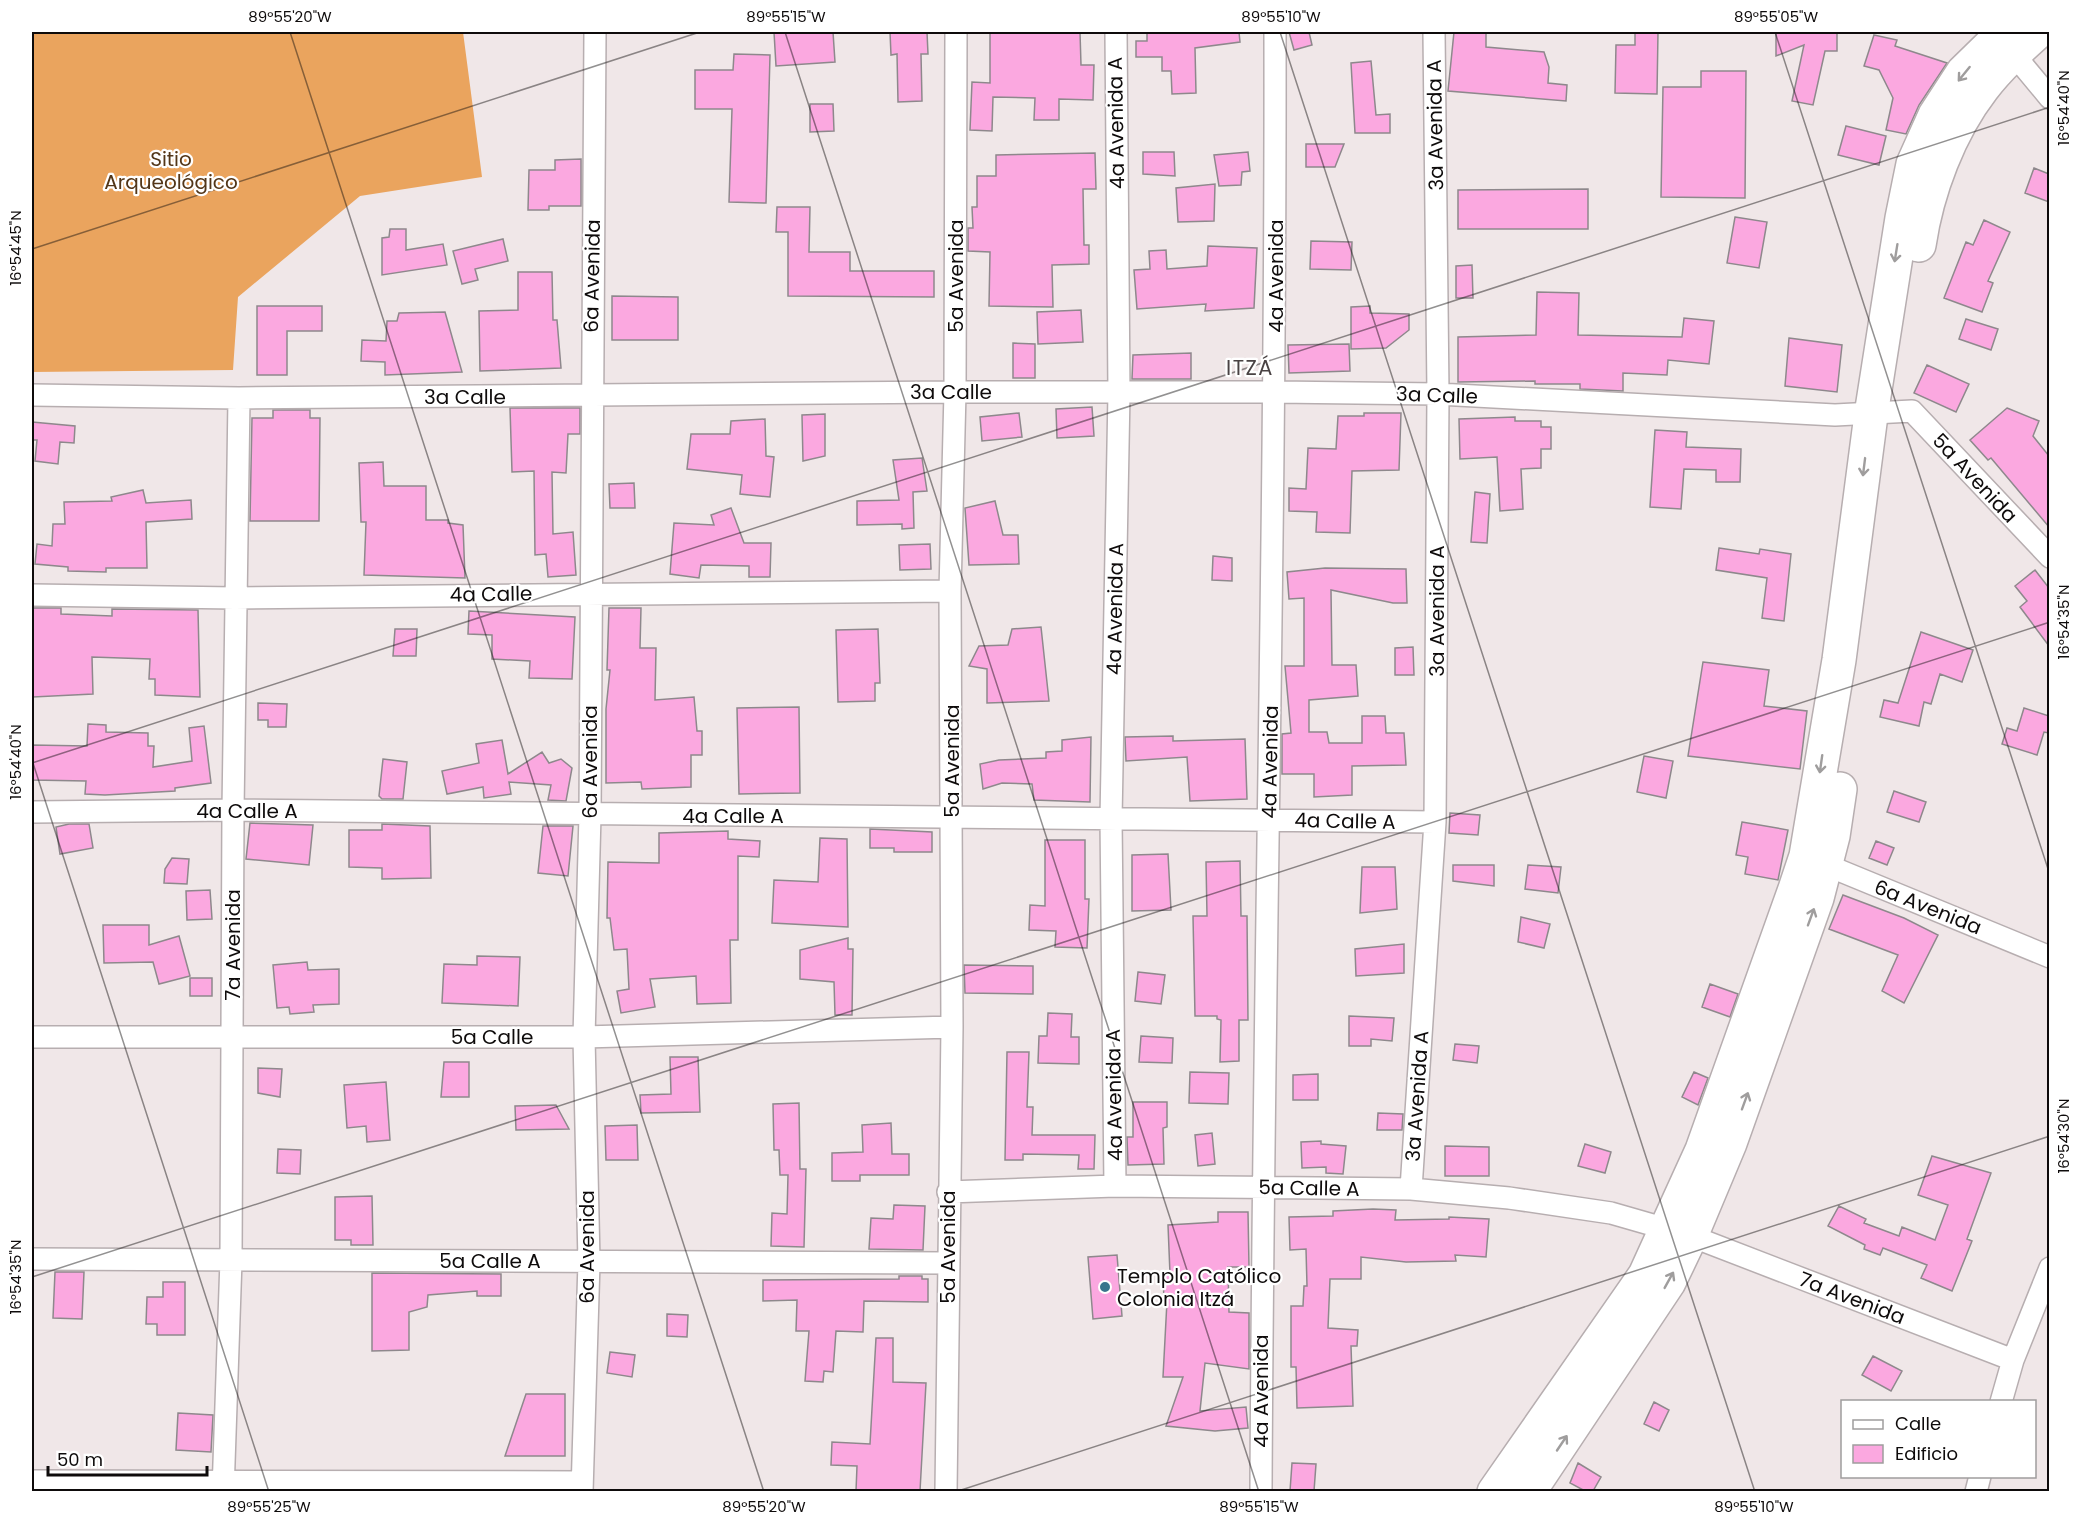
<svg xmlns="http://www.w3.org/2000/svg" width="2081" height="1523" font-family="Poppins,sans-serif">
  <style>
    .forest { fill: #eaa45e }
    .building { fill: #fba8e0; stroke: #8e888c; stroke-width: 1.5 }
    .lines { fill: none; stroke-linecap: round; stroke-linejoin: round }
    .street-casing { stroke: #b7aeb0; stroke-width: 24 }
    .primary-casing { stroke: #b7aeb0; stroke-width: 36 }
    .street { stroke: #fff; stroke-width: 21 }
    .primary { stroke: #fff; stroke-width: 33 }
    .oneway { stroke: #9f9d9d }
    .ticks { fill: none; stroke: #0e0b0b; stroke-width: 1.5; stroke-opacity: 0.45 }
    .poi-dot { fill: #39758c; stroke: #fff; stroke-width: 2 }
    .labels { text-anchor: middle; stroke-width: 4.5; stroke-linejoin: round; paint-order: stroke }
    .street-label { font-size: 20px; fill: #0e0b0b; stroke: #fff }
    .park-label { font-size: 20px; fill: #533618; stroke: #fff }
    .poi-label { font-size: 20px; fill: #0e0b0b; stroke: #fff; text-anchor: start }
    .neighbourhood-label { font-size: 21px; letter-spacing: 1.5px; fill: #494243; stroke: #fff }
    .neatline { fill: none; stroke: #0e0b0b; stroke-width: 2 }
    .ticks-label { font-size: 15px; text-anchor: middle; fill: #0e0b0b }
  </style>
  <rect width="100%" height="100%" fill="#f0e7e8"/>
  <!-- forest -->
  <path class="forest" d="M32,32H463L482,177L360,196L238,297L233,370L32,372Z"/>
  <!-- building -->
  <path class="building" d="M774,32H833L835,62L776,66Z
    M890,32H927L928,54H921L922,101L898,102L897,54L891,55Z
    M990,32H1080L1081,65H1094L1093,100L1059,99V120H1034L1035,98L993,97L992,131L970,130L972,82L990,83Z
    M1147,32H1239L1240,42L1195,48L1196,93L1172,94L1171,71H1162V57H1136V41H1147Z
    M1289,32H1309L1312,45L1294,50Z
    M1454,32H1486V47L1544,52L1549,67L1548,83L1567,85L1566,101L1448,91Z
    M1635,32H1658L1657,94L1615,93L1616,45H1635Z
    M1776,32H1837V51H1825L1813,105L1792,101L1804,45L1776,56Z
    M1874,35L1897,40L1895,46L1947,63L1919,105L1906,134L1886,130L1893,98L1879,70L1864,66Z
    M734,54L770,55L766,203L729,202L732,109H695V70H733Z
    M1371,61L1376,115L1390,114V133H1355L1351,63Z
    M1701,71H1746L1745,198L1661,197L1663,87H1701Z
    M810,104H833L834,131L810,132Z
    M1846,126L1886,136L1879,165L1838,155Z
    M1306,144H1344L1335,167H1306Z
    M1143,152H1174L1175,176L1143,174Z
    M1248,152L1250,171L1242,172L1241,185L1219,186L1214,155Z
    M1095,153L1096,189H1083L1084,245H1089V264L1052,265L1053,307L989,306L990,252L968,251V228H973L972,207H977V176H996V155Z
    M581,159V206H549V210H528L529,170H555V160Z
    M2034,168L2049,174V202L2025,193Z
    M1215,184L1214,221L1178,222L1176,188Z
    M1588,189V229H1458V190Z
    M777,207H810L809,252H850V271H934V297L788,296V232H776Z
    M1735,217L1767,222L1759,268L1727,263Z
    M1984,220L2010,232L1988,281L1993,283L1982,312L1944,298L1966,242L1973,245Z
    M390,229H406V250L443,244L447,265L382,275V238L389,237Z
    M503,239L508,261L475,269L478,280L462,284L453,251Z
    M1311,241L1352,242L1351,270L1310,269Z
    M1208,246L1257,248L1254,308L1205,311L1206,304L1137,309L1134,270L1150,269L1149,251L1166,250L1167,269L1207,266Z
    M1472,265L1473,298H1456V266Z
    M518,272H552L553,320H557L561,368L480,371L479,311L518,310Z
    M1537,292L1579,293L1578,335L1682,337L1684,318L1714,321L1709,364L1668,360L1667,375L1623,373V391L1580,389V384H1535V381L1458,382V337L1536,335Z
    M612,296L678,297V340H612Z
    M257,306H322V331H287V375H257Z
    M1370,306V313L1409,314V330L1386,348L1351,349V307Z
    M1081,310L1083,342L1038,344L1037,312Z
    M445,312L462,372L385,375V362L361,361L362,340L386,341L387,321H397L399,313Z
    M1966,319L1998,329L1991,350L1959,339Z
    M1789,338L1842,345L1837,392L1785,386Z
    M1013,343L1035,344V378H1013Z
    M1349,344L1350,371L1289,373L1288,345Z
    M1191,353V379H1132L1133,355Z
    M1927,365L1969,384L1956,412L1914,393Z
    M1092,407L1094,436L1057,438L1056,409Z
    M510,408H580V434H568L566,473L552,472L553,534L573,532L576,575L548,577L546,554L535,555L534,471L512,472Z
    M2007,408L2039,421L2033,436L2049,456V527L1991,458L1988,460L1970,440Z
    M273,410H310V418H320L319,521H250L252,418H273Z
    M1019,413L1022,437L982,441L980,417Z
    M1364,413H1401L1399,470L1352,471L1350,533L1316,532L1317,512L1289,511V488L1306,489L1308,448L1336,449L1338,416H1364Z
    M825,414V456L803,461L802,415Z
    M1515,417V421H1541V427H1551V449H1541V468L1521,469L1523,509L1500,511L1497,457L1460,459L1459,419Z
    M765,419L766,456L774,457L770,497L740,494L742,475L687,469L691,434H730L731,421Z
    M32,422L75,426L74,443L60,442L58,464L35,461L37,440H32Z
    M1655,430L1687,432L1686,447L1741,449L1740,482H1716V470L1684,469L1681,509L1650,507Z
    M922,458L927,491L913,492L914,528L902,529V524L857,525V501L899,500L893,460Z
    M383,462L384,486H426V520H448V523L463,525L465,578L364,575L366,522H361L359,463Z
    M634,483L635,508H610L609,484Z
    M143,490L146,503L191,500L192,519L146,522L147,568H106V572L68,571V567L35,564L37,544L52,546L53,524H65L64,502L112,501L111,497Z
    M1475,492L1490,494L1487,543L1471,542Z
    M995,501L1003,535H1018L1019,564L969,565L965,508Z
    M731,508L744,543H771L770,577H749V566L701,565L699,578L670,574L674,523L714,525L711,515Z
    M930,544L931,569L900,570L899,545Z
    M1719,548L1759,554L1760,549L1791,554L1784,621L1762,618L1767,578L1716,570Z
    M1213,556L1232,558V581L1212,580Z
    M1325,568L1406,569L1407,603H1393L1331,590L1332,665H1356L1358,696L1309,700V732H1327L1329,743H1362V716H1385L1386,733H1404L1406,765L1352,766V795L1314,797V774H1282V734L1291,733L1285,666H1304V598L1289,599L1287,572Z
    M2035,570L2049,588V646L2020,607L2027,601L2015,586Z
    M32,608H61V614L112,616V609L198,610L200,697L155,695V679H149L150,659L92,657L93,694L33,697Z
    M609,608H641L640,648H656L655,700L694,697L697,731H702V755H691V787L642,789L641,782L606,783V709L610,670H607Z
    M469,611L575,617L572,679L529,678L530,661L492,659V635L468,634Z
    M1041,627L1049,701L987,703V669L969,666L979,646L1008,645L1012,629Z
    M395,629H417L416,656H393Z
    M878,629L880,683H875V701L838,702L836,630Z
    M1921,632L1973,650L1962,682L1940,674L1931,704L1924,702L1919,726L1880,717L1884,700L1898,703Z
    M1413,647L1414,675H1395V648Z
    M1703,662L1769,670L1764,706L1807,711L1800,769L1688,756Z
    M258,703L287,704L286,727H268V720H258Z
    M799,707L800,793L739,794L737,708Z
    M2024,708L2049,716V733L2044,732L2037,755L2002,744L2007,728L2017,731Z
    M88,724L106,725V732L148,733V746H154L153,767L192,761L189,728L204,726L211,783L175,788V791L105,795L85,794L86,781L32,780V745L87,746Z
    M1173,736V741L1245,739L1247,799L1190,801L1187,757L1126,761L1125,737Z
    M1091,737L1090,802L1034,800L1032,784L1002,783L983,789L980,764L999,760L1046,758V752L1062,751V740Z
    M502,740L508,774L542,752L549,763L561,759L572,768L566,801L548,800L551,785L509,782L511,794L484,798L483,787L447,794L442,771L479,763L476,744Z
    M1644,756L1673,761L1666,798L1637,792Z
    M383,759L407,762L403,799H382L379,796Z
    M1894,791L1926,802L1919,822L1887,812Z
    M1450,813L1480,815L1478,835L1449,833Z
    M1742,822L1788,830L1778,880L1745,874L1748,857L1736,855Z
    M250,823L313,825L309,865L246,859Z
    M69,824H89L93,848L60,854L56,827Z
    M382,824L430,826L431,878L382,879V868L349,867V830H382Z
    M543,826H573L568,876L538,873Z
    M870,829L932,832V852H894V848H870Z
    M728,831V839L760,841L759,857L738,856V940H730L731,1003L697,1004L696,976L650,979L655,1007L621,1013L617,991L629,989L627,949L614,950L610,918H607L608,862L659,863V833Z
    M820,838L847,839L848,927L772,923L774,880L818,882Z
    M1045,840H1085V899H1089L1087,948L1055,947L1056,931L1029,930L1030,905L1045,906Z
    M1876,841L1894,848L1887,865L1869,858Z
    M1168,854L1171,910L1132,911V855Z
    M172,858L189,859L187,884L164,883L165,869Z
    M1240,861L1241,916H1247L1248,1020H1239V1061L1220,1062L1221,1020L1217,1019V1016H1195L1193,916H1207L1206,862Z
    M1453,865H1494V886L1453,881Z
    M1528,865L1561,867L1558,893L1525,889Z
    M1362,867H1395L1397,909L1360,913Z
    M210,890L212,919L187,920L186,891Z
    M1843,895L1904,918L1938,935L1904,1003L1882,991L1898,955L1829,929Z
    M1521,917L1550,924L1544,948L1518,942Z
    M103,925H149V945L179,936L190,976L159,984L153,962L104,963Z
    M848,938V949H853L852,1015H835L834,982L800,979V950Z
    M1404,944V973L1356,976L1355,949Z
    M477,956L520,957L518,1006L442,1003L444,964L477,965Z
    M307,962L308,970L339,969V1004L313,1005L314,1012L290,1014L289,1007L277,1008L273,965Z
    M964,965L1033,966V994L965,993Z
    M1138,972L1165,975L1161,1004L1135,1001Z
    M190,978H212V996H190Z
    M1710,984L1738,994L1730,1017L1702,1007Z
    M1048,1013L1072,1014L1071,1037H1079V1064L1038,1063L1039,1036H1047Z
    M1349,1016L1394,1018L1392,1041L1371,1039V1046H1349Z
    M1141,1036L1173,1038L1172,1063L1139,1062Z
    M1455,1044L1479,1046L1477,1063L1453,1060Z
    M1007,1052H1029L1027,1107H1033L1032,1135H1095L1094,1169H1078L1079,1155L1023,1154V1160H1005Z
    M670,1057H698L700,1112L641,1113L640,1095L671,1094Z
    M444,1062H469V1097H441Z
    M258,1068L282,1069L280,1097L258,1093Z
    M1190,1072L1229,1073L1228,1104L1189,1103Z
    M1694,1072L1708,1078L1698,1105L1682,1097Z
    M1318,1074V1100H1293V1075Z
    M386,1082L390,1140L367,1142L366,1126L347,1128L344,1085Z
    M1133,1102H1167V1127L1163,1128L1164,1164L1128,1165L1127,1137H1133Z
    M799,1103L800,1169H806L804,1247L771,1246L772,1213L787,1214L788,1175H780L779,1150H774L773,1104Z
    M556,1105L569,1129L516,1130L515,1106Z
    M1378,1113L1403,1114L1402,1130H1377Z
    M891,1123L892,1154H909V1175H860V1181H832V1153L863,1152L862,1125Z
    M637,1125L638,1160H606L605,1126Z
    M1212,1133L1215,1164L1198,1166L1195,1135Z
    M1321,1141V1144L1346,1146L1343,1174L1326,1173V1167L1302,1168L1301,1142Z
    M1585,1144L1611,1152L1605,1173L1578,1166Z
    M1445,1146L1489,1147V1176H1445Z
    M278,1149L301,1150L300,1174L277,1173Z
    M1932,1156L1991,1173L1967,1239L1972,1241L1952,1291L1921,1278L1927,1265L1883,1248L1880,1255L1864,1249L1865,1245L1828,1226L1839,1206L1866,1219L1864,1223L1899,1236L1902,1227L1935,1240L1948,1205L1918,1195Z
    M372,1196L373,1245H351V1240H335V1197Z
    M894,1205L925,1206L923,1250L869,1249L871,1218L893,1219Z
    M1373,1209L1396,1210L1395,1220L1449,1219V1217L1489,1219L1486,1257L1455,1255L1456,1261L1406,1262L1361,1257V1279H1330L1328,1328L1358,1330L1357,1346H1351L1353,1406L1297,1408L1296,1367H1291V1306H1303L1304,1286H1307L1306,1249L1290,1250L1289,1217L1333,1216V1211Z
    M1218,1212H1248L1249,1267H1228L1229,1312L1249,1313V1369L1205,1363L1200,1411L1246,1407L1248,1428L1215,1431L1166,1426L1183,1377H1163L1167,1301H1164L1163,1274H1170L1168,1225L1218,1222Z
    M1117,1255L1122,1316L1093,1319L1088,1257Z
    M55,1272H84L82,1319L53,1318Z
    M372,1273L501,1274V1296H477V1291L428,1295L427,1307L409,1312V1350L372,1351Z
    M899,1276H922V1279H928V1302L864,1301L863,1332L836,1331L833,1372L824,1371L823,1382L805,1381L809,1331H796L797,1300L763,1301V1280L899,1279Z
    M163,1282H185V1335H157V1324H146L147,1297H163Z
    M667,1314L688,1315L687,1337L667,1336Z
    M876,1338H893V1382L926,1383L920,1491H856L857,1466L831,1465L832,1442L870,1444Z
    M610,1352L635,1355L632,1377L607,1373Z
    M1873,1356L1902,1371L1891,1391L1862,1375Z
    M526,1394H565V1456H505Z
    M1654,1402L1669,1410L1659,1431L1644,1424Z
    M178,1413L213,1415L211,1452L176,1450Z
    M1292,1463L1316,1464L1314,1491H1290Z
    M1578,1463L1601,1477L1593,1491H1585L1570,1483Z"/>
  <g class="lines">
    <defs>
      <path id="street" d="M2006,45L2050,98
        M32,395L239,398L955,392H1276L1438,394L1835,415L1912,411L2050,557
        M32,595L235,598L950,591
        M32,812L233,810L1435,822
        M1814,860L2050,957
        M32,1037H584L952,1027
        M1115,1186L1111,819L1119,393L1116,32
        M1411,1189L1435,822L1438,394L1434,32
        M948,1192L1115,1186L1411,1189L1509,1198L1611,1213L1691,1236L2013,1360
        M32,1259L949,1263
        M2001,1402L2013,1360L2050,1268
        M32,1481L582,1482
        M223,1492L231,1260L233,810L239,398
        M582,1492L589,1262L584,1037L590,815L595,32
        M946,1492L952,1027L950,591L955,392L956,32
        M1261,1492C1263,1005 1276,518 1275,32
        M1976,1492L1980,1476"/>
      <path id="primary" d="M1919,245C1927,191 1949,132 1983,88C1999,67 2019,49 2038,32
        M1494,1492L1645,1275L1702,1150L1795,889L1806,856L1839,660L1871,415L1902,218L1913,164L1935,115L1963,72L2004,32
        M1529,1492L1669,1282L1691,1236L1730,1143L1817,898L1833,836L1840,789"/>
    </defs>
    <!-- street casing -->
    <use href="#street" class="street-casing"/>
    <!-- primary casing -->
    <use href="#primary" class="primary-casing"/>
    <!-- street -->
    <use href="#street" class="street"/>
    <!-- primary -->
    <use href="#primary" class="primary"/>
  </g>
  <!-- one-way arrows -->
  <defs><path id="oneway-shaft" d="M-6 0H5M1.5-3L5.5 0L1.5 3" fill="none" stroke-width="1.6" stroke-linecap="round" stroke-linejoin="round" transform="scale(1.5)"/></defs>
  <g class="oneway">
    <use href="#oneway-shaft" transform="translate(1964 74) rotate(129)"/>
    <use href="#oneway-shaft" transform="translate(1896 253) rotate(99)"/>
    <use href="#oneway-shaft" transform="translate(1864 467) rotate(97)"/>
    <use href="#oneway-shaft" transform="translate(1821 764) rotate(98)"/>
    <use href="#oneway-shaft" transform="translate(1811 917) rotate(-70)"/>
    <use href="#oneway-shaft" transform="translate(1745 1101) rotate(-70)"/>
    <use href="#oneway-shaft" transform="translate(1669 1280) rotate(-61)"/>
    <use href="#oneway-shaft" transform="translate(1562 1443) rotate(-56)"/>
  </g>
  <!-- ticks -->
  <path class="ticks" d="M290,32L764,1492M785,32L1259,1492M1280,32L1755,1492M1775,32L2050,875M32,249L700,32M32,760L269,1492M32,763L2050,107M32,1277L2050,622M955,1492L2050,1136"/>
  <!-- markers -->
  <circle class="poi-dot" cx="1105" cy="1287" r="6"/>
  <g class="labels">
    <!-- street labels -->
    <g class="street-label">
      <text transform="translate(1116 123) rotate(-91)" y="7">4a Avenida A</text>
      <text transform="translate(1435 125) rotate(-91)" y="7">3a Avenida A</text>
      <text transform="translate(592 276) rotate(-89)" y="7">6a Avenida</text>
      <text transform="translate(956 276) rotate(-90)" y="7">5a Avenida</text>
      <text transform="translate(1276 276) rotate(-90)" y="7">4a Avenida</text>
      <text x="951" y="399">3a Calle</text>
      <text transform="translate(1437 395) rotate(2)" y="7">3a Calle</text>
      <text x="465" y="404">3a Calle</text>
      <text transform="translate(1975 478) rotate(47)" y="7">5a Avenida</text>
      <text transform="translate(491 594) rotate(-1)" y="7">4a Calle</text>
      <text transform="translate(1115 609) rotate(-89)" y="7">4a Avenida A</text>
      <text transform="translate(1437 611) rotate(-90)" y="7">3a Avenida A</text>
      <text transform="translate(952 761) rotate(-90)" y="7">5a Avenida</text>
      <text transform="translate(590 762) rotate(-90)" y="7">6a Avenida</text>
      <text transform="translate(1270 762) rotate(-89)" y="7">4a Avenida</text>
      <text x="247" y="818">4a Calle A</text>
      <text x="733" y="823">4a Calle A</text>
      <text transform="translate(1345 821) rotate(1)" y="7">4a Calle A</text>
      <text transform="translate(1928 907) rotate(22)" y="7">6a Avenida</text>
      <text transform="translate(233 945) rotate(-90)" y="7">7a Avenida</text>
      <text x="492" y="1044">5a Calle</text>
      <text transform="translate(1114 1095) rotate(-91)" y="7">4a Avenida A</text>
      <text transform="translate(1417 1096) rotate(-86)" y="7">3a Avenida A</text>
      <text transform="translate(1309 1188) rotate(1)" y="7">5a Calle A</text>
      <text transform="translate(587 1247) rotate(-90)" y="7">6a Avenida</text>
      <text transform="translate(948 1247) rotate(-90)" y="7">5a Avenida</text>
      <text x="490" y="1268">5a Calle A</text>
      <text transform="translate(1852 1298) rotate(21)" y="7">7a Avenida</text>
      <text transform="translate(1261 1391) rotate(-90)" y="7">4a Avenida</text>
    </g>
    <!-- park labels -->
    <g class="park-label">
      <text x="171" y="166">Sitio<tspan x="171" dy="23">Arqueológico</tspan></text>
    </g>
    <!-- poi labels -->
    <g class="poi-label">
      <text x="1117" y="1283">Templo Católico<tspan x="1117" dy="23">Colonia Itzá</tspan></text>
    </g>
    <!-- neighbourhood labels -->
    <g class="neighbourhood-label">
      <text x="1250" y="375">ITZÁ</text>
    </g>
  </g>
  <!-- border -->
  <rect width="2081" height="1523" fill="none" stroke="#ffffff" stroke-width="66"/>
  <!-- legend -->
  <rect x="1841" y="1400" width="195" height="78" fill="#ffffff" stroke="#9f9d9d" stroke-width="1.5"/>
  <rect x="1853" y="1420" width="30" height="9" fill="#ffffff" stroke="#9f9d9d" stroke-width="1.5"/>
  <text x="1895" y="1430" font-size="18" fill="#0e0b0b">Calle</text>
  <rect x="1853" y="1445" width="30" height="18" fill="#fba8e0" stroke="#9f9d9d" stroke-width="1.5"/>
  <text x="1895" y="1460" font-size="18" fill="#0e0b0b">Edificio</text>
  <!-- scale -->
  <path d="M48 1466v9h159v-9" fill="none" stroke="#0e0b0b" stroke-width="3"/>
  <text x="57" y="1466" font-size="18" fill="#0e0b0b" stroke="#ffffff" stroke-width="4.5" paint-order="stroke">50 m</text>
  <rect x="33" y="33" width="2015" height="1457" class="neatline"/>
  <g class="ticks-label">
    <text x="290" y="22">89°55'20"W</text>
    <text x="786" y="22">89°55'15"W</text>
    <text x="1281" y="22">89°55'10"W</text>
    <text x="1776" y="22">89°55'05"W</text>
    <text transform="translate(2064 108) rotate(-90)" y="5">16°54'40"N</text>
    <text transform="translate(16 248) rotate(-90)" y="5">16°54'45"N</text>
    <text transform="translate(2064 622) rotate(-90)" y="5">16°54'35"N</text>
    <text transform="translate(16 762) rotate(-90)" y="5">16°54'40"N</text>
    <text transform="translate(2064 1136) rotate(-90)" y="5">16°54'30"N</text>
    <text transform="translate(16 1277) rotate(-90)" y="5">16°54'35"N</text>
    <text x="269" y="1512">89°55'25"W</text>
    <text x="764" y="1512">89°55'20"W</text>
    <text x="1259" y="1512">89°55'15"W</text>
    <text x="1754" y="1512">89°55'10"W</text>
  </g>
</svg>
